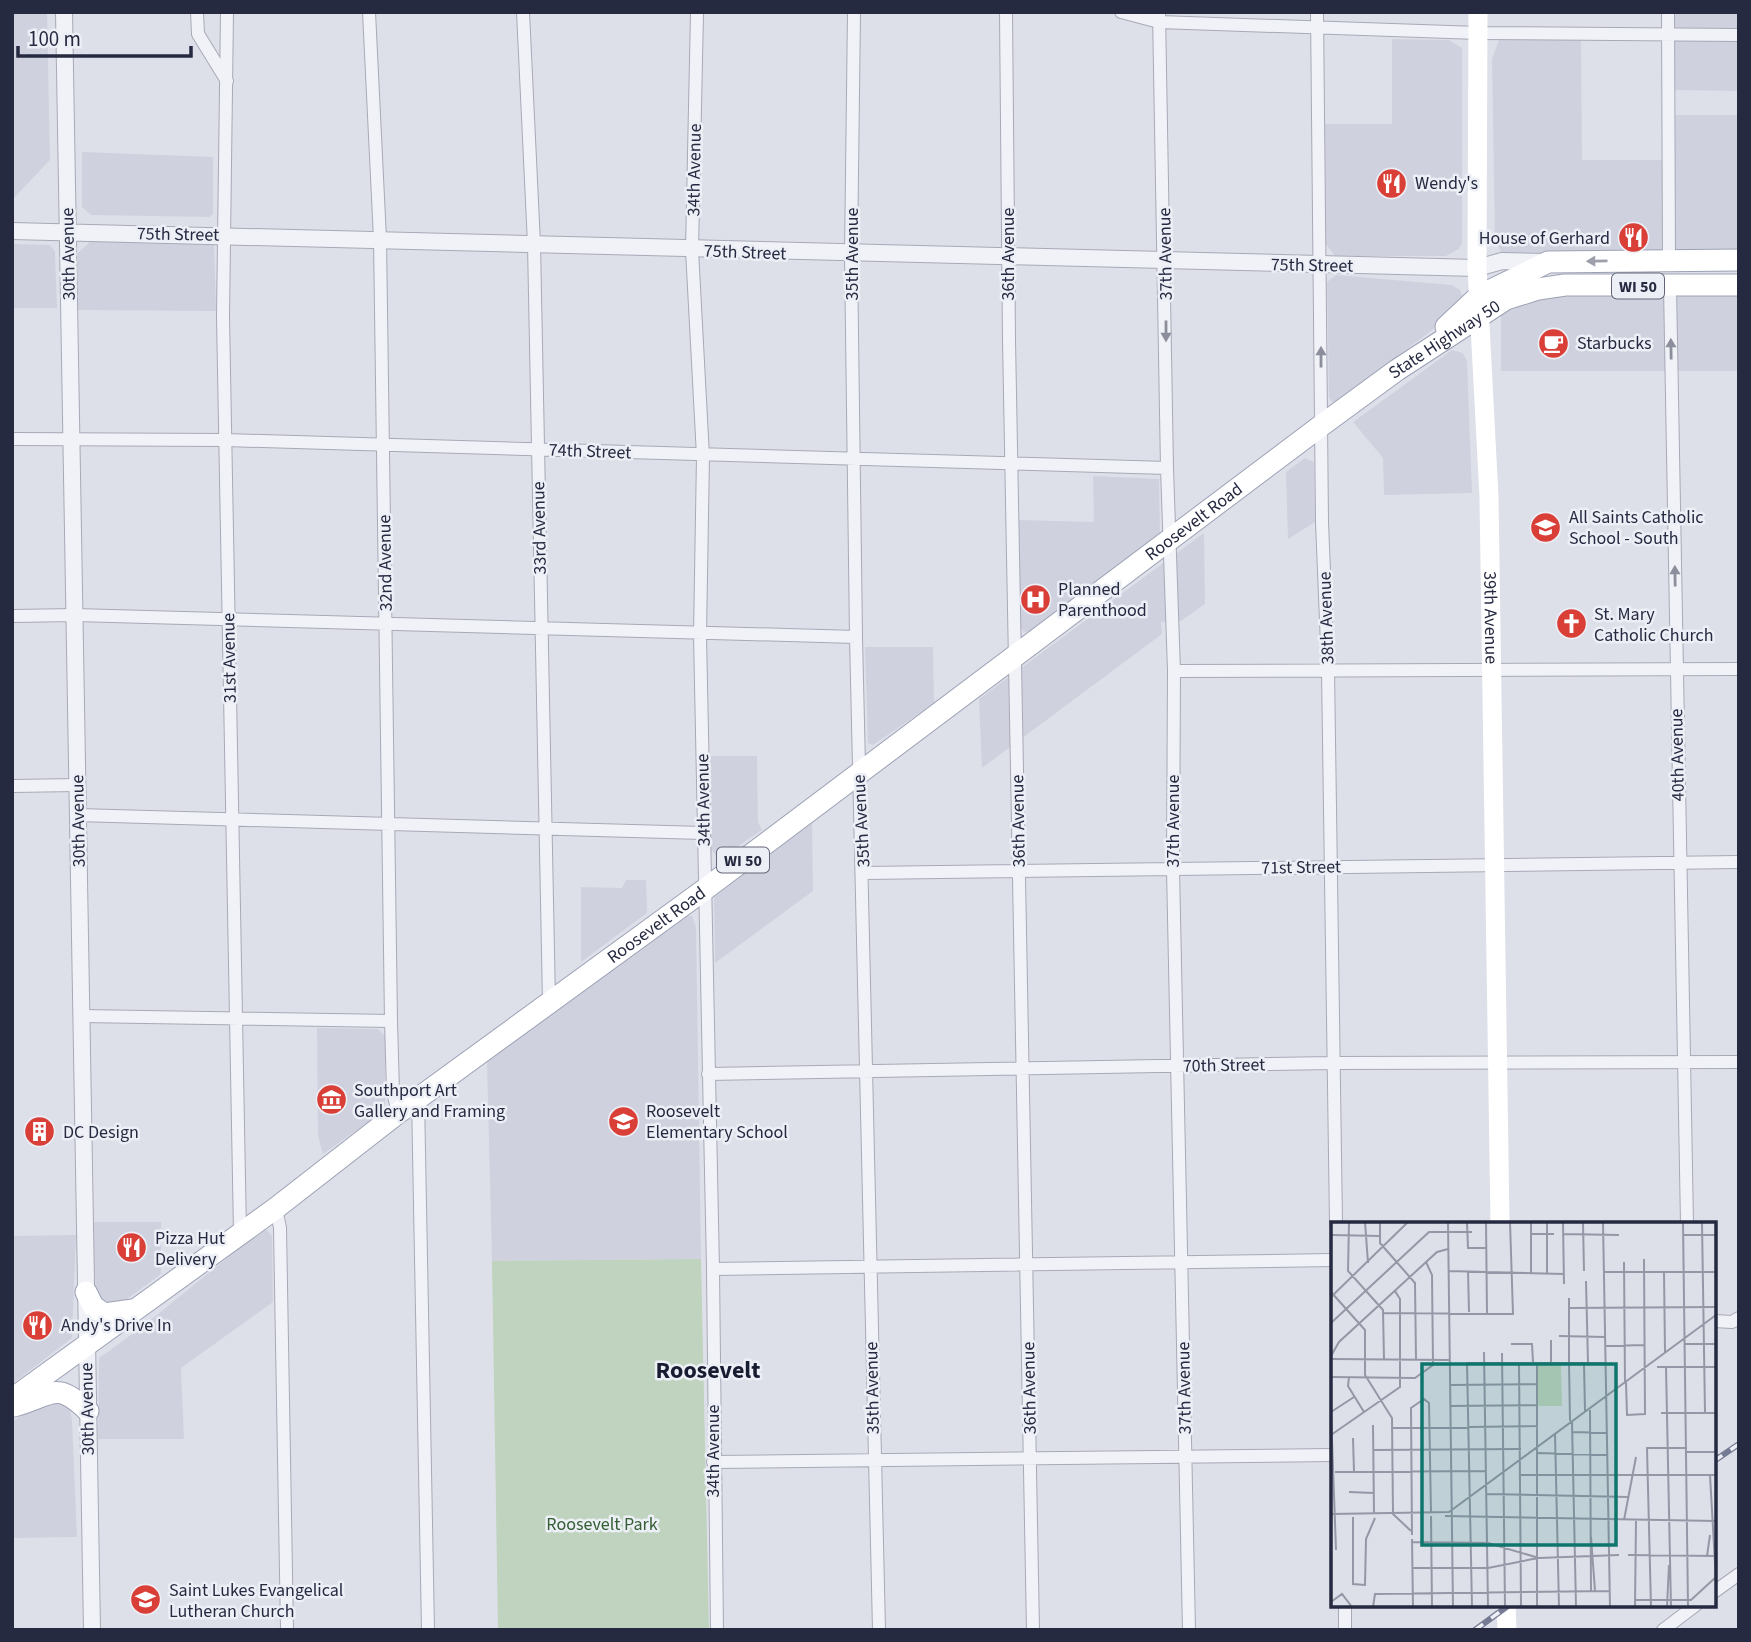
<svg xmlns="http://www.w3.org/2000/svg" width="1751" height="1642" font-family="'Source Sans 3',sans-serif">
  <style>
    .built { fill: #cfd2de }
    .green { fill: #bfd3be }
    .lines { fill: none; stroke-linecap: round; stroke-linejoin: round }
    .minor-casing { stroke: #a7a9b7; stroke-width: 14 }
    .tertiary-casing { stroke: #a7a9b7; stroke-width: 18 }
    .primary-casing { stroke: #9ca1b5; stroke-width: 23 }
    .minor { stroke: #f1f2f7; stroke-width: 12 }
    .tertiary { stroke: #f1f2f7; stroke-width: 16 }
    .secondary { stroke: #fff; stroke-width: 19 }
    .primary { stroke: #fff; stroke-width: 21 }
    .rail-casing { stroke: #767b94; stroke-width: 6 }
    .rail { stroke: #edeff6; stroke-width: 3.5; stroke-dasharray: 10; stroke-linecap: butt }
    .oneway { fill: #9d9faa }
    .oneway2 { fill: #8c8e9c }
    .labels { text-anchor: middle; stroke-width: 5; stroke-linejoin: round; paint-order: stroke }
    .shield { fill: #edeff6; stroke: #626577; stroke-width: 2 }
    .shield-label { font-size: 16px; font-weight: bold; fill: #262a41 }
    .street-label { font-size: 18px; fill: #262a41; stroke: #edeff6 }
    .poi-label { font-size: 18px; fill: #262a41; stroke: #edeff6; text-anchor: start }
    .park-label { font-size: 18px; fill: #325e32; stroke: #edeff6 }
    .district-label { font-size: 24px; font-weight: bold; fill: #181c31; stroke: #edeff6 }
    .inset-road { fill: none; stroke: #9497a6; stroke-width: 2 }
    .view { fill: #0f766e; fill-opacity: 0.15; stroke: #0f766e; stroke-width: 3.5 }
    .inset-edge { fill: none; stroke: #262a41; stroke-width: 3.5 }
  </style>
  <rect width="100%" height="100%" fill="#dee0e9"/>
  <!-- built -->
  <path class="built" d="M12,12H47L50,160L12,200Z
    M1674,12H1739V91L1674,90Z
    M1392,39L1449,40L1462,48V243L1459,249L1446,256H1335L1326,244L1325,124H1392Z
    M1499,40H1581L1582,160H1675L1674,115H1739V256L1510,257L1502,254L1495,240L1492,59Z
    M82,152L213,157V214L209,217L91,215L82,207Z
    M91,241L214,244L216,311L78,310V253Z
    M12,244L50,245L55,251L57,308H12Z
    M1336,275L1452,285L1460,290L1463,299L1452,315L1337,402H1332L1329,397L1327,282Z
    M1739,289V371H1501V315L1543,295Z
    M1452,350L1463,353L1467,361L1472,493L1384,495L1383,458L1353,422Z
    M1305,458L1314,462L1315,522L1288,539L1286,472Z
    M1093,476L1159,479L1160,534L1031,631L1024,632L1020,627L1019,520L1094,522Z
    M1204,533L1205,604L1181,621L1161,622L1162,634L982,768L979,699Z
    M865,647H933L934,703L873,745L868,743Z
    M709,756H757L758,822L762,830L719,859L711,849Z
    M812,823L813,891L715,963L714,897Z
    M626,880H646L647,913L581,962V887L622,888Z
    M686,916H692L696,927L701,1259L492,1261L487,1062Z
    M317,1028L378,1029L385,1036V1110L323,1154L318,1136Z
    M92,1222H161V1274L119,1305L109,1308L96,1293Z
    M266,1229L272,1236L273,1302L181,1368L184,1439H98L99,1358L142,1327L254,1236Z
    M76,1235L72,1338L12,1384V1236Z
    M61,1400L70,1409L72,1420L77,1537L12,1538V1422L41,1401Z"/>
  <!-- green -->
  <path class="green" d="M701,1259L709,1630H498L492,1261Z"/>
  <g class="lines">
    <defs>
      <path id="minor" d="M197,12L198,34L227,81
        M227,12L223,317L240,1233
        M369,12L380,239L391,1021L393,1092L398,1113
        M523,12L534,244L549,1002
        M697,12L692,250L703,456L700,635L713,1269L717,1630
        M854,12L851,255L856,637L879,1630
        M1006,12L1009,340L1033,1630
        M1121,12L1159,22L1478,33L1739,35
        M1159,12L1167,468L1174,671L1173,869L1189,1630
        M1317,12L1322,522L1328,670L1336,1224
        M1668,12L1669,261
        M1670,286L1687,1224
        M12,439L226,440L1167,468
        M12,616L75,615L856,637
        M1174,671L1739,669
        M12,786L77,785
        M78,815L703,833
        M864,873L1739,862
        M82,1016L391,1021
        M708,1074L1333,1063L1739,1062
        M418,1098L428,1630
        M276,1208L280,1228L287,1630
        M713,1269L1333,1260
        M1714,1321L1732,1322L1739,1318
        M713,1462L1333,1455
        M1714,1592L1739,1574
        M1345,1605V1630
        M1663,1630L1696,1605"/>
      <path id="tertiary" d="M64,12L92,1630
        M12,231C501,242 989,259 1477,268L1502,261L1546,262"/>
      <g id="primary">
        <path d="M1446,327L1479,296L1548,262L1739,260"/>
        <path d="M86,1292L93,1306L104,1314L133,1310"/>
        <path id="s2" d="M12,1399L276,1208L398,1113L704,890L1322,425L1397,370L1506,299L1538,289L1565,285H1739"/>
        <path d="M14,1406C52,1396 55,1379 88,1411"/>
      </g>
    </defs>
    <!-- minor casing -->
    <use href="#minor" class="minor-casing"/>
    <!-- tertiary casing -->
    <use href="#tertiary" class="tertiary-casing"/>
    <!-- primary casing -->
    <use href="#primary" class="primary-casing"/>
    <!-- minor -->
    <use href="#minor" class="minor"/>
    <!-- tertiary -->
    <use href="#tertiary" class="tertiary"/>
    <!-- secondary -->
    <g class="secondary">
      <path id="s1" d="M1478,12L1477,268L1489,497L1500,1224"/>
      <path d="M1506,1605L1507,1630"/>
    </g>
    <!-- primary -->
    <use href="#primary" class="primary"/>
    <defs>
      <path id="rail" d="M1714,1461L1739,1444
        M1475,1630L1509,1605"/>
    </defs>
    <!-- rail casing -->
    <use href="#rail" class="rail-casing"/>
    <!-- rail -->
    <use href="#rail" class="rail"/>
  </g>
  <!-- one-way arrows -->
  <defs><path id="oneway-solid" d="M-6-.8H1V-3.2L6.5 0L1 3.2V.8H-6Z" transform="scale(1.75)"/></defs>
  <use class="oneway" href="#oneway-solid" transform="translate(1597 261) rotate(179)"/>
  <g class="oneway2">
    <use href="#oneway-solid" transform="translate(1166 331) rotate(90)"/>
    <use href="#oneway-solid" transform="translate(1671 349) rotate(-91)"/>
    <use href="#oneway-solid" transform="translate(1321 357) rotate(-90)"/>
    <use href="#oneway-solid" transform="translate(1675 576) rotate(-91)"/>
  </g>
  <!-- icons -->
  <defs>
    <symbol id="restaurant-disc" viewBox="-11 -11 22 22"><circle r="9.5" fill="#d93e37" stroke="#edeff6"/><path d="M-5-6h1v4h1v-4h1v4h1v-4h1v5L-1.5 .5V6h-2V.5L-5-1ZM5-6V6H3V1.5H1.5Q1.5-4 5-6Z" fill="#fff"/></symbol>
    <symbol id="cafe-disc" viewBox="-11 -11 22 22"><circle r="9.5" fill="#d93e37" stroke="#edeff6"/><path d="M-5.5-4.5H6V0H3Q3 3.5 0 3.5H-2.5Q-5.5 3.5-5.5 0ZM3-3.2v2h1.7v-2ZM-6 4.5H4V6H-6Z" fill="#fff"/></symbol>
    <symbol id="school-disc" viewBox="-11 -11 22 22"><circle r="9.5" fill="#d93e37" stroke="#edeff6"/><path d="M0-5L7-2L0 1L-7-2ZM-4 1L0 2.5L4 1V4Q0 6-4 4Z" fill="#fff"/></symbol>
    <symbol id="hospital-disc" viewBox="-11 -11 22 22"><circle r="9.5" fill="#d93e37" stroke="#edeff6"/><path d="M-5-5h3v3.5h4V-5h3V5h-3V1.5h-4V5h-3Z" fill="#fff"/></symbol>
    <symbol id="church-disc" viewBox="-11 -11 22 22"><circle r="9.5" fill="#d93e37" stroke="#edeff6"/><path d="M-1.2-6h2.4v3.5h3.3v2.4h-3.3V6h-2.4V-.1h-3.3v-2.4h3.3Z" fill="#fff"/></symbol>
    <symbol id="museum-disc" viewBox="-11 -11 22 22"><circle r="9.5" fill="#d93e37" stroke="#edeff6"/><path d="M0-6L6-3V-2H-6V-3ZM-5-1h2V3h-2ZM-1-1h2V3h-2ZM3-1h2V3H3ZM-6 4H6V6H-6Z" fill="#fff"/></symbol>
    <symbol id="building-disc" viewBox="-11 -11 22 22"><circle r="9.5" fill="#d93e37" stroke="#edeff6"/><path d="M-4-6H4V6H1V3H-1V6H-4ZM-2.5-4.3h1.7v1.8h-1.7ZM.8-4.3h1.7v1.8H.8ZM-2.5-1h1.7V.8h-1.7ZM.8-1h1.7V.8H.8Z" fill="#fff"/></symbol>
  </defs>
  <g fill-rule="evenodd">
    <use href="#restaurant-disc" x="1374" y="166" width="35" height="35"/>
    <use href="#restaurant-disc" x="1616" y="220" width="35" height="35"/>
    <use href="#cafe-disc" x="1536" y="326" width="35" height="35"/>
    <use href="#school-disc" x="1528" y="510" width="35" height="35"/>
    <use href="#hospital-disc" x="1018" y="582" width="35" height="35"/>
    <use href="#church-disc" x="1554" y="606" width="35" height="35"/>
    <use href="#museum-disc" x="314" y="1082" width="35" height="35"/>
    <use href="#school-disc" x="606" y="1104" width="35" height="35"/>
    <use href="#building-disc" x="22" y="1114" width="35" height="35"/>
    <use href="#restaurant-disc" x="114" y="1230" width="35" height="35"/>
    <use href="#restaurant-disc" x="20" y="1308" width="35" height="35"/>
    <use href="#school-disc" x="128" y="1582" width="35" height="35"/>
  </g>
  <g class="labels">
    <!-- shield labels -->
    <g class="shield">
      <rect x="1612" y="273.5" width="52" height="25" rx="5"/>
      <rect x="717" y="847.5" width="52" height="25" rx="5"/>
    </g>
    <g class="shield-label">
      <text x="1638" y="292">WI 50</text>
      <text x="743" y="866">WI 50</text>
    </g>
    <!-- street labels -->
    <g class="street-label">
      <text transform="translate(694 170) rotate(-89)" y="6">34th Avenue</text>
      <text transform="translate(178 234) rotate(1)" y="6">75th Street</text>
      <text transform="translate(745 252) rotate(2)" y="6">75th Street</text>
      <text transform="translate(68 254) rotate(-91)" y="6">30th Avenue</text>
      <text transform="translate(852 254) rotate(-90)" y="6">35th Avenue</text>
      <text transform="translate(1008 254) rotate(-90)" y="6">36th Avenue</text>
      <text transform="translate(1165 254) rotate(-91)" y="6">37th Avenue</text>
      <text transform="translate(1312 265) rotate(1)" y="6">75th Street</text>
      <text dy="6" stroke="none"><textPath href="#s2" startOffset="1782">State Highway 50</textPath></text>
      <text transform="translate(590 451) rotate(2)" y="6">74th Street</text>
      <text dy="6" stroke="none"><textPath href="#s2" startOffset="1472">Roosevelt Road</textPath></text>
      <text transform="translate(539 528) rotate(-91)" y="6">33rd Avenue</text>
      <text transform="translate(385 563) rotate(-91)" y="6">32nd Avenue</text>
      <text transform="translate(1326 618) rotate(-92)" y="6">38th Avenue</text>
      <text dy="6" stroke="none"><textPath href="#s1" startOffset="606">39th Avenue</textPath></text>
      <text transform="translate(229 658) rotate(-91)" y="6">31st Avenue</text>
      <text transform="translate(1677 755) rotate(-91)" y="6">40th Avenue</text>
      <text transform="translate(703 800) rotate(-91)" y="6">34th Avenue</text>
      <text transform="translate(78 821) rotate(-91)" y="6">30th Avenue</text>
      <text transform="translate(861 821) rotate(-93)" y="6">35th Avenue</text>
      <text transform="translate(1018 821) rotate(-91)" y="6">36th Avenue</text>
      <text transform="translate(1173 821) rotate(-90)" y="6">37th Avenue</text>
      <text transform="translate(1301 867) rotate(-1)" y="6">71st Street</text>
      <text dy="6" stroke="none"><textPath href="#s2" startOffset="800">Roosevelt Road</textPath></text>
      <text transform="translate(1224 1065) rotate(-1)" y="6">70th Street</text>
      <text transform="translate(872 1388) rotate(-91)" y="6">35th Avenue</text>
      <text transform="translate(1029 1388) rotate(-91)" y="6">36th Avenue</text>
      <text transform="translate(1184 1388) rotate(-91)" y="6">37th Avenue</text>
      <text transform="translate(87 1409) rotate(-91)" y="6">30th Avenue</text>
      <text transform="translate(713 1451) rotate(-90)" y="6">34th Avenue</text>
    </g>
    <!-- poi labels -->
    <g class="poi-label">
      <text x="1415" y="189">Wendy's</text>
      <text x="1610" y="244" text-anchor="end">House of Gerhard</text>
      <text x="1577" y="349">Starbucks</text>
      <text x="1569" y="523">All Saints Catholic<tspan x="1569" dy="21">School - South</tspan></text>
      <text x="1058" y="595">Planned<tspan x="1058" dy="21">Parenthood</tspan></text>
      <text x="1594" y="620">St. Mary<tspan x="1594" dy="21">Catholic Church</tspan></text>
      <text x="354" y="1096">Southport Art<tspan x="354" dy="21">Gallery and Framing</tspan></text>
      <text x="646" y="1117">Roosevelt<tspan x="646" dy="21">Elementary School</tspan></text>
      <text x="63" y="1138">DC Design</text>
      <text x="155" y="1244">Pizza Hut<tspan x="155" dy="21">Delivery</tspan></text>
      <text x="61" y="1331">Andy's Drive In</text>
      <text x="169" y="1596">Saint Lukes Evangelical<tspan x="169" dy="21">Lutheran Church</tspan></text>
    </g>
    <!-- park labels -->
    <g class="park-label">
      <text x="602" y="1530">Roosevelt Park</text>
    </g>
    <!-- district labels -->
    <g class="district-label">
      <text x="708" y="1378">Roosevelt</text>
    </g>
  </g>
  <!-- overview -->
  <g transform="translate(1331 1222)">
    <rect width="385" height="385" fill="#dee0e9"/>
    <path d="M207,141H230L231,184H207Z" fill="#bfd3be"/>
    <path class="inset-road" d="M18,0L17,49L52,88L53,137M34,0L37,41M49,0V21L84,61L85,138M117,0L122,385M136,0L137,26H155M155,0L156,91M200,0V51M216,0V51M232,0L233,62M252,0L253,49M272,0L279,385M352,0L357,385M371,0L374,191M200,12H223M232,12L288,13M0,13L49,14M352,13H385M293,40L294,161M118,49L233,52M137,49L138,90M273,50H385M333,50L334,130M255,59L257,141M0,70L34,108V153L61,196L62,292L80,309M0,75L77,0M238,76V141M238,86L385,85M53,91L182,92L179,0M0,101L98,10H141M228,114L274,115M220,118V140M180,122H201L202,140M354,122H385M275,124L314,123M153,130L157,385M171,131L174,385M0,134L8,120L106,30L117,27M0,137L118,138M188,140L190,385M206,140V385M238,141L239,199M253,141L254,189M326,145H385M335,145L340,385M0,155L84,156L102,143L101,53L95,40M18,155L17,164L33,190M295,160L296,193L314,192L313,37M120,163L206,162M120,184L206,183M259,188L260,369M0,190L23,175M0,191L5,328M330,191H385M241,200L245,385M42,203L43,292M62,206L207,204M242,210L276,211M224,212L228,385M0,213L69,165V77L64,69M22,216L23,250M42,228L190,227M356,230H385M207,231L276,233M4,250L155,249M190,253H385M379,253L385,359M18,270L43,271M156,272L297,275M0,292L118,290L385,93M100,294L101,385M114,294L385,299M22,295V362L34,363L35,317L44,296M293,298L305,235M81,313L80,186L93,177L98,181L100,291M260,315L264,369M81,317L82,385M81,320L157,321L208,336L288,333M297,333L385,334M376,334L379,313M81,346H157L207,336M304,378H360L385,355M0,380L11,372L21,385M42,385L44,372L279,369M141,385L136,141H275M304,385L305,298M320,385L316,226H356M336,385L338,343"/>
    <path class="view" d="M91,142H285V323H91Z"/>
    <rect width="385" height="385" class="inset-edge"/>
  </g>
  <!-- border -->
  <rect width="1751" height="1642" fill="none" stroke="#262a41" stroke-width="28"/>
  <!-- scale -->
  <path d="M18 46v10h173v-10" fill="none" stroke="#262a41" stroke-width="3.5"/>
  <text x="28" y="46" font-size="21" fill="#262a41" stroke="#edeff6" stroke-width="5" paint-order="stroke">100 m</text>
</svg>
